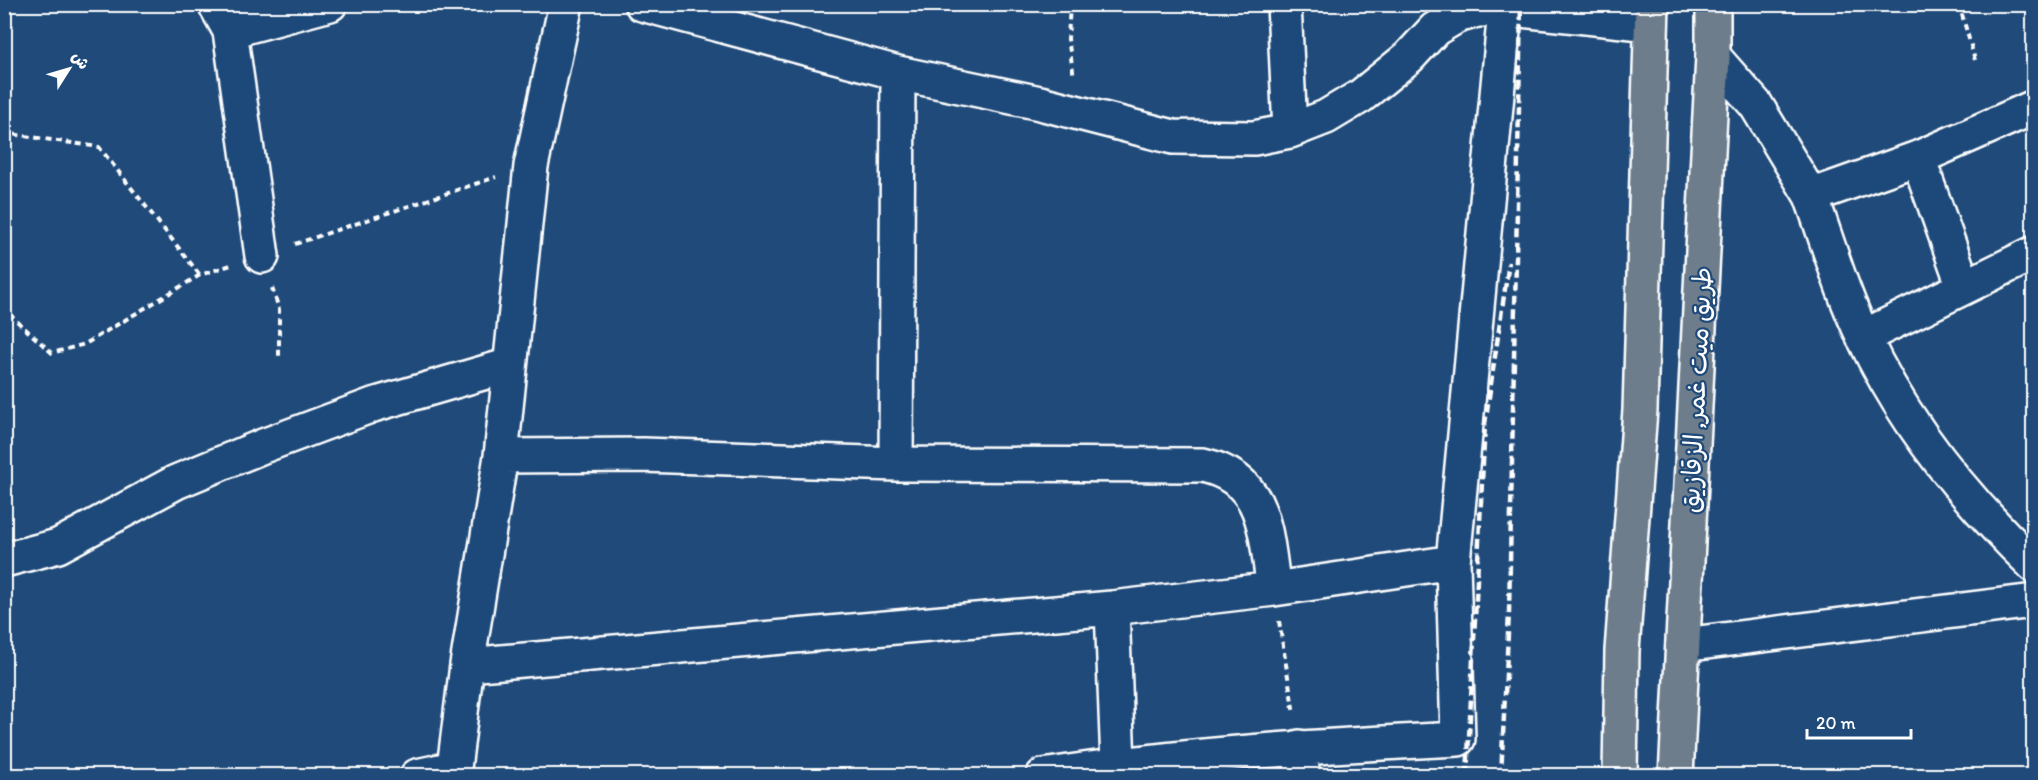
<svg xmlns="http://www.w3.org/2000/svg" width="2038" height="780" font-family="Itim,'Playpen Sans Arabic',sans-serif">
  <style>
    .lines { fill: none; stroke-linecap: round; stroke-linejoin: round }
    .street-casing { stroke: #fff; stroke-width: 38 }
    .highway-casing { stroke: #fff; stroke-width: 38 }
    .path { stroke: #fff; stroke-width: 4; stroke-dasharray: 6 4.5; stroke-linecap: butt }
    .street { stroke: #1f4a7a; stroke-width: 33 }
    .highway { stroke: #6d7d8c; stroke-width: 33 }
    .rail { stroke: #fff; stroke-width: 4.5; stroke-dasharray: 9 4.5; stroke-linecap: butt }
    .labels { text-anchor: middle; stroke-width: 4.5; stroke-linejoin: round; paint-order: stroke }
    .street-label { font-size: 26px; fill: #fff; stroke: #1f4a7a }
  </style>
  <rect width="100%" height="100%" fill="#1f4a7a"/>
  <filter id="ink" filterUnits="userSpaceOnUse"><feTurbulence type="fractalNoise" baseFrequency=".0167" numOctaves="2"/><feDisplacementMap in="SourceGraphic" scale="12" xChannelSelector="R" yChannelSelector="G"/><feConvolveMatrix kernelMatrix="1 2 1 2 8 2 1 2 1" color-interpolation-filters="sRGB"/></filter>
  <g filter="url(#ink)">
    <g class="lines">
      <defs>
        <path id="street" d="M215,4L230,31
          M642,4L898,73L1040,103L1173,137L1254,138L1290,131L1326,117L1361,96L1409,57L1435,29L1457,16L1478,10H1521L1651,24
          M1284,4L1290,131
          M1713,56L1756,105L1811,196
          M2034,107L1918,158L1811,196C1828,243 1842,293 1864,338C1905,425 1964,498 2034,565
          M1918,158L1964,287
          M262,256L230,31L330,4
          M1863,337L2034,253
          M501,456L644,455L896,464L1203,465C1268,480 1265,534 1274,589
          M896,464L898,73
          M4,560L58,546L176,482L263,446L373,405L510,365
          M1453,562L1505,10
          M1112,608L1118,764
          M1683,645L2034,601
          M467,665L1112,608L1274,589L1453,562L1458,739C1319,746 1180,754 1043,776
          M1299,747L1303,776
          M417,776L454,768
          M453,776L467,665L501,456L531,166L566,4"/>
        <path id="highway" d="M1620,776L1622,651L1640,410L1652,4
          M1676,776L1713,56V4"/>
      </defs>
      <!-- street casing -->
      <use href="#street" class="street-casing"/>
      <!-- highway casing -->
      <use href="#highway" class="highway-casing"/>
      <!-- path -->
      <path class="path" d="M1070,4L1068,39L1074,77
        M1959,4L1975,60
        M4,133L99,147L200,275
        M295,244L496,177
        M272,288L279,309V358
        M4,305L8,313L52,353L85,344L200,275L231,265
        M1279,621L1294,714"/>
      <!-- street -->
      <use href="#street" class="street"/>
      <!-- highway -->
      <use href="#highway" class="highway"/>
      <!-- rail -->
      <path class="rail" d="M1467,776L1485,424L1509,262
        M1501,776L1509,613L1521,4"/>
    </g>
  </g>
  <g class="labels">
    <!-- street labels -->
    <g class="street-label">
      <text transform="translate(1696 390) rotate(-87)" y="9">طريق ميت غمر, الزقازيق</text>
    </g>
  </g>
  <!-- margin -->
  <rect width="2038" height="780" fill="none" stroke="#1f4a7a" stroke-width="24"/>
  <rect x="12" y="12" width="2014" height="756" fill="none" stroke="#fff" stroke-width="2" filter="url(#ink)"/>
  <!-- north arrow -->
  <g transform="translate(69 69) rotate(53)" stroke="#1f4a7a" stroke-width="4.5" paint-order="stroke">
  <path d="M0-4.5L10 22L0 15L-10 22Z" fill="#ffffff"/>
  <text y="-9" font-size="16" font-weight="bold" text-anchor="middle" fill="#ffffff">ش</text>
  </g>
  <!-- scale -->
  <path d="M1807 729v9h104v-9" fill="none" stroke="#ffffff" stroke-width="3"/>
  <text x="1816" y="729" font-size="18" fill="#ffffff" stroke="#1f4a7a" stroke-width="4.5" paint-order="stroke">20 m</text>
</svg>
